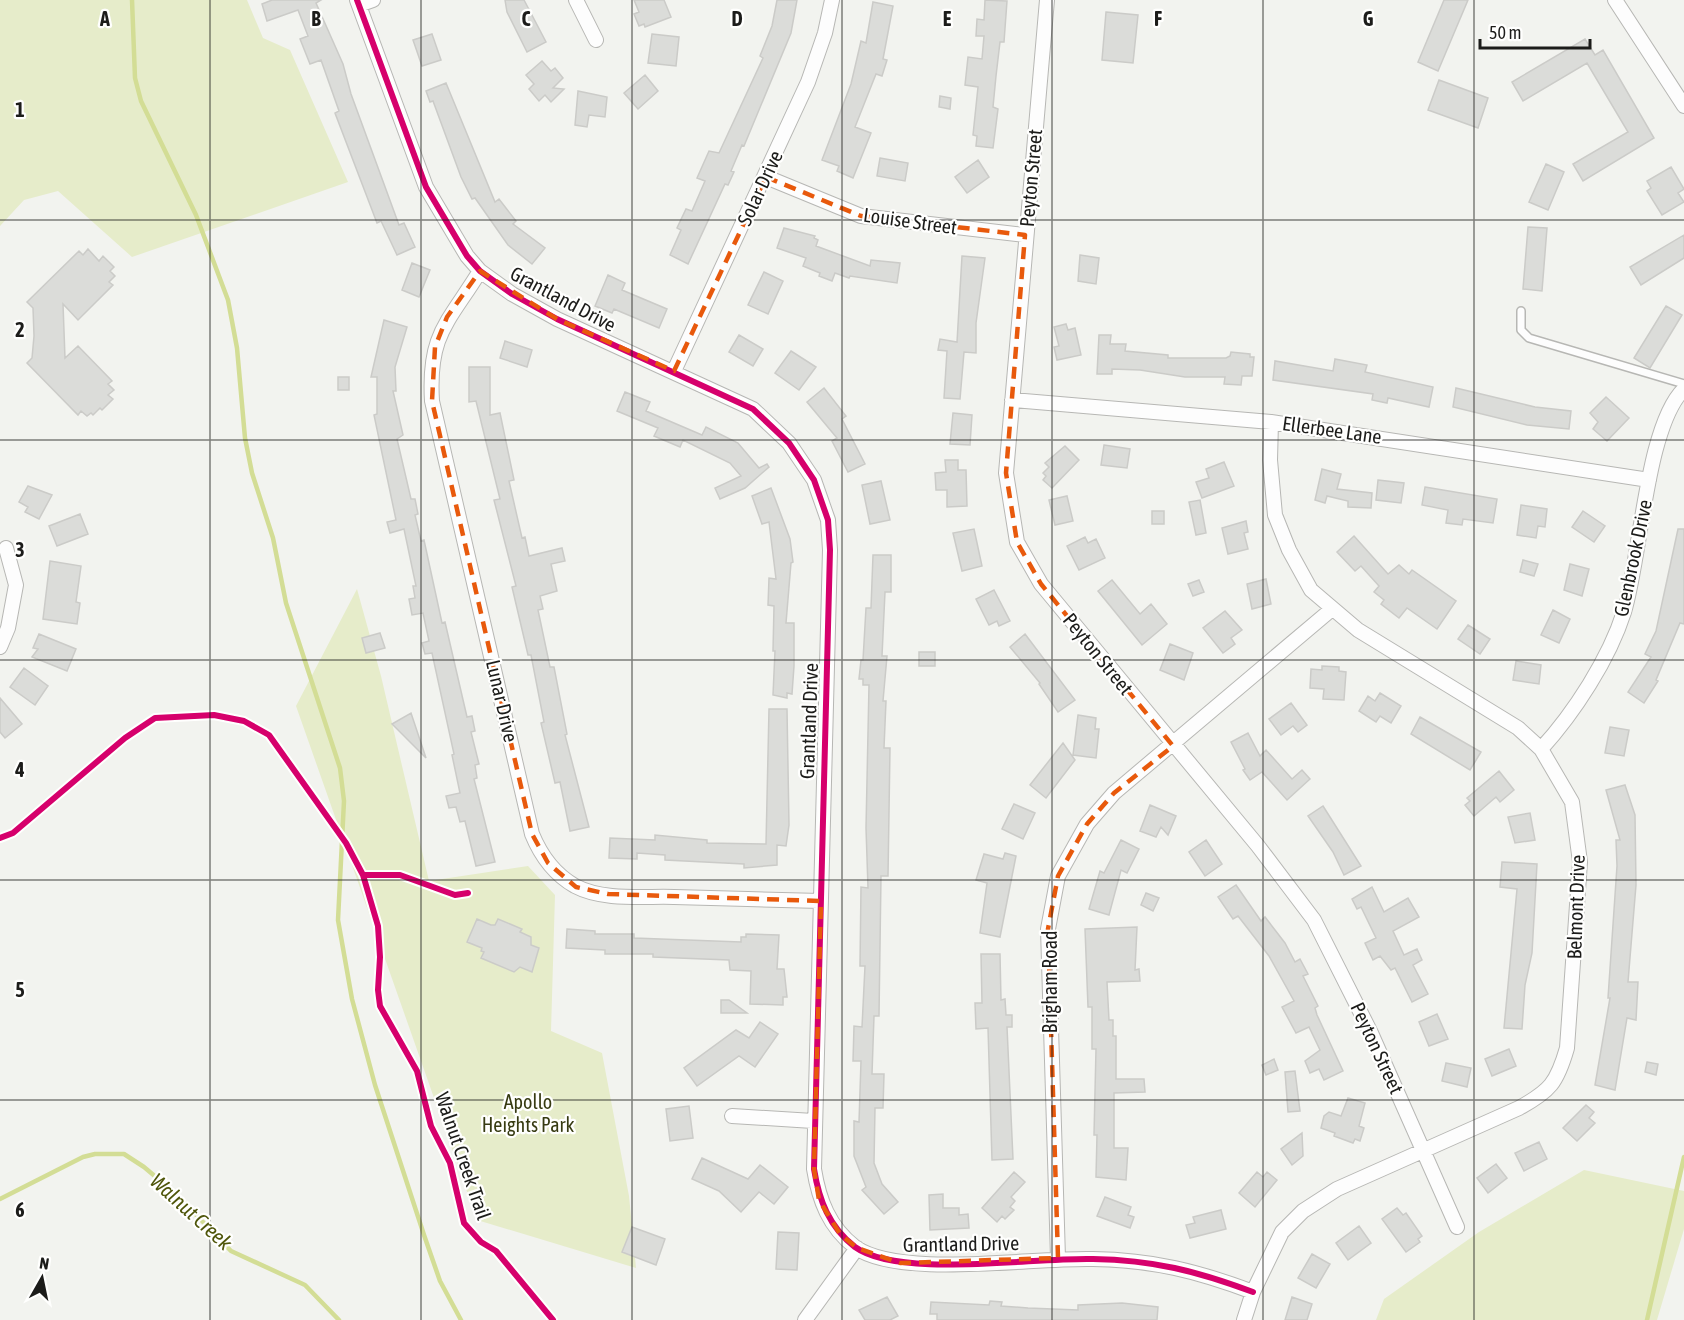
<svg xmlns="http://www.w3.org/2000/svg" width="1684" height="1320" font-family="'Asap Condensed',sans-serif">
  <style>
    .green { fill: #e6ecca }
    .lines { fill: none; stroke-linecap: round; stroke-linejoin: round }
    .stream { stroke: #d3dd95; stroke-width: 4.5 }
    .building { fill: #dbdcd9; stroke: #cbcbc8; stroke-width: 1.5 }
    .lane-casing { stroke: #b7b7b4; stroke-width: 10 }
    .street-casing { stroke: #b7b7b4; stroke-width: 16 }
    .lane { stroke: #fdfdfd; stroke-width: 7 }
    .street { stroke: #fdfdfd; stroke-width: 14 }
    .cycleway-casing { stroke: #fffffe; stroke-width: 10 }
    .cycleway { stroke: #d6006c; stroke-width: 6 }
    .marked { fill: none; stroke: #e8590c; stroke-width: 4.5; stroke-dasharray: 12 8; stroke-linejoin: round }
    .grid { fill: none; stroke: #1c1c1a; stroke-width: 1.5; stroke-opacity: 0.55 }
    .labels { text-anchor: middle; stroke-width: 4.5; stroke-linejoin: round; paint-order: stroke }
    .street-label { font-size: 20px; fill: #1c1c1a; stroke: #fffffe }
    .park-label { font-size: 20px; fill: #373b12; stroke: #fffffe }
    .water-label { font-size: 21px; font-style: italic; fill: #4f560a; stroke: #fffffe }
    .grid-label { font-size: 20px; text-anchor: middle; font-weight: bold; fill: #1c1c1a; stroke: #fffffe; stroke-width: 4.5; stroke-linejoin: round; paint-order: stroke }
  </style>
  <rect width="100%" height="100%" fill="#f2f3ef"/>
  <!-- green -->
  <path class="green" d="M0,0H247L263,38L290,50L348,182L132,257L58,191L24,200L0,226Z
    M357,589L381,676L429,881L528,866L555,895L551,1031L602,1053L629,1196L636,1268L477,1220L296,706Z
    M1584,1170L1684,1191V1229L1657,1320H1376L1384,1299L1479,1232Z"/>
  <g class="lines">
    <!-- stream -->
    <path class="stream" d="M132,0L135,78L141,101L196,215L228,300L237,348L245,438L252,473L273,538L286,603L340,768L344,801L338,920L352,999L375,1085L424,1235L440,1281L461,1320
      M0,1199L83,1157L95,1154H124L144,1167L176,1194L231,1251L305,1285L339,1320
      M1647,1320L1684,1157"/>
  </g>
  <!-- building -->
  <path class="building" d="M272,0H321L316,3L343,64L351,94L399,225L404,223L415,247L397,255L381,221L377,223L335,113L339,111L321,60L310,64L300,39L308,36L298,10L267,21L262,4Z
    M505,0H524L546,42L527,52L507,12Z
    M634,0H664L671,17L645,27L644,24L639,26L634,14L639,12Z
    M777,0H797L791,33L744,146L742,145L731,171L734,172L728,185L725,184L688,264L670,255L681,230L677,228L686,209L692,211L705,181L697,178L709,151L719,153L763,58L760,56L772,26Z
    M985,0L1007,1L1004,42H1000L996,76L993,107L998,109L993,148L976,146L977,136L973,135L978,87L965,85L968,57L982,59L984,36H976L977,19L984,20Z
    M1444,0H1468L1438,71L1418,62Z
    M873,2L893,6L883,59L887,60L882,76L876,74L855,127L871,133L853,178L837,171L839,166L822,160L851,84L861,41L866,43Z
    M1106,12L1138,15L1133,63L1102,60Z
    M432,34L441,60L422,66L413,40Z
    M652,34L679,37L676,66L648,63Z
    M1585,39L1595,55L1603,50L1654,138L1583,181L1573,164L1628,132L1587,63L1523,101L1512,82Z
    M542,61L551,71L555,68L563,78L553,88L564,89L551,102L545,95L539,101L529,89L534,84L526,75Z
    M645,75L658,91L638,109L624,93Z
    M1439,80L1488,98L1478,128L1428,110Z
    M446,83L495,202L499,199L516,221L513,224L545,248L532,264L508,245L475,198L472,199L461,177L433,101L430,102L426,91Z
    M578,91L607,97L605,117L589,115L587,127L575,125Z
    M940,96L951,98L950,109L939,107Z
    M880,158L908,163L905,181L877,176Z
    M978,160L989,177L967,193L955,177Z
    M1546,164L1564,172L1548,210L1529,202Z
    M1671,167L1684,189L1678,193L1684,202L1662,215L1647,191L1651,188L1647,181Z
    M1528,227L1547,228L1542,291L1523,289Z
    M784,228L815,236L814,238L818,240L816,246L870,266L871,260L900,263L897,283L850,276L849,278L835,273L832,281L819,276L820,273L803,266L806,258L777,248Z
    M1684,235V258L1641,285L1630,267Z
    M88,249L99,261L103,256L114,267L110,271L115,276L109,282L113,285L78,320L63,304L65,358L78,346L112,381L108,384L114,390L108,395L113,399L102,410L100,408L93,415L91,413L87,416L81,411L78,415L27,363L32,358L34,336L33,308L27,302L79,251L83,255Z
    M1080,255L1099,258L1096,284L1078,281Z
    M962,256L985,258L976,323V353L964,352L960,399L944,398L947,351L938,350L940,339L957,342Z
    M412,263L430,270L419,297L402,290Z
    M764,272L783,281L768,314L748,305Z
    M608,275L625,283L622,290L667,309L659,328L614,309L612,313L595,306Z
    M1666,306L1682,315L1650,368L1634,358Z
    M384,320L407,327L395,367L396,391H393L403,435L397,439L411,499H415L418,514L415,515L421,541L424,540L442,623L445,622L467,717L472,716L475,731L471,732L479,764L475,765L477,778L474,779L495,862L476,866L465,821L460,822L456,807L449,808L446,796L460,793L452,755L454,754L432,653L425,654L422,643L429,641L423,613L412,615L409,599L415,598L413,586H416L404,529L390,533L387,522L396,520L374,415L377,414V377H371Z
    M1066,324L1068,330L1075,328L1081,355L1057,360L1054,347L1059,346L1054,327Z
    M739,335L763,349L753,366L729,352Z
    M1099,335H1111L1110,344H1126L1125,351L1168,355V358H1226L1230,356L1231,352L1250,354V357H1254L1252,376H1242L1241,385L1224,384L1225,377H1185L1140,370L1112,369V374H1097Z
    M505,341L532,350L527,367L500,358Z
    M791,351L816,367L799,390L775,373Z
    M1335,359L1367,365L1365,372L1433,387L1429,407L1388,398L1387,403L1372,400L1373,394L1273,380L1275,361L1333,371Z
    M469,367H490V415L500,413L514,480L509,481L522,538L525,537L529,556L562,548L565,561L551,564L557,591L540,596L543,609L538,610L550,667H554L567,734L565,735L589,827L570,831L560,782L555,783L541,723L544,722L531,655H528L512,587L516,586L494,500L500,499L476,401L469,402Z
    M338,377H349V390H338Z
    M824,388L846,416L842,419L865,464L848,472L832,441L837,438L807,402Z
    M1456,388L1535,407L1571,411L1569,429L1527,425L1453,407Z
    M625,392L650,402L646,411L702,435L706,427L738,443L759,468L767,464L769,467L745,488L720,499L715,488L741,476L730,463L683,440L680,447L654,436L658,428L617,411Z
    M1606,397L1629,418L1607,441L1593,429L1598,422L1590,413Z
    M953,413L972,415L970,445L950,444Z
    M1104,445L1130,449L1127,468L1101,465Z
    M1065,446L1079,460L1052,488L1043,480L1046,476L1043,473L1049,467L1045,463Z
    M945,460H958V470H966L967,506L947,507V490H936L935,473L946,472Z
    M1224,462L1234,486L1202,498L1196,482L1209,478L1206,469Z
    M1322,469L1341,474L1337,489L1372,493L1371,508L1348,507V501L1327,496L1325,503L1315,500Z
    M1378,480L1404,483L1401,503L1376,500Z
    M881,481L890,520L870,524L862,485Z
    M28,486L52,495L39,519L25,512L28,507L19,502Z
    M1425,487L1497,499L1493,523L1463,519L1462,525L1446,523L1448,510L1422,505Z
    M771,488L790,539L793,562L791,563L786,623H794V666L792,694L787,693V698L773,695L775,651H773L774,606L768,605L769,578L776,579L769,522L762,524L752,496Z
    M1067,496L1073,521L1055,525L1049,500Z
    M1200,500L1206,533L1196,535L1189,502Z
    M1521,505L1547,509L1545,527L1538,526L1536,538L1517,535Z
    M1152,511H1164V524H1152Z
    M1583,511L1605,526L1594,542L1572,527Z
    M80,514L88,534L57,546L49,526Z
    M1246,521L1248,532L1244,533L1248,549L1228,554L1222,528Z
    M974,529L982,566L962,571L953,533Z
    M1678,529H1684V624L1680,623L1656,680L1658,681L1644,703L1628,692L1651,657L1645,654L1656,631Z
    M1354,536L1388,574L1399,565L1409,574L1412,570L1456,601L1437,629L1407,608L1399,618L1381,604L1384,600L1374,592L1379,586L1361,566L1355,571L1337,552Z
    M1085,537L1088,543L1096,539L1105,558L1079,570L1067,546Z
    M873,555H891V592H885L882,656H887L883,701H886L884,748H890L888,876H881L879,1016H874L872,1074H884L883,1108H875L874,1163L882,1184L898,1202L884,1214L862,1190L866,1187L854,1156V1121L859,1122L861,1061H853L854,1026L862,1027L865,966H860L861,887L868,888L866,828L869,685H863V679H859L861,660H863L866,608H871Z
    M1523,560L1538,564L1534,576L1520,572Z
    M50,561L81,566L76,602L80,603L77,624L43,619Z
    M1570,564L1589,569L1582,596L1564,590Z
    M1266,579L1271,604L1252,609L1247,584Z
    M1112,580L1140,614L1151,604L1167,624L1142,645L1098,591Z
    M1199,580L1204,592L1193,596L1188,584Z
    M994,590L1010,621L999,626L997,621L989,625L976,599Z
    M1553,610L1570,619L1559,643L1541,635Z
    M1225,611L1242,630L1231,638L1235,644L1223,653L1203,628Z
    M1468,625L1490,639L1480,654L1458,639Z
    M380,633L385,648L366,653L362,638Z
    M39,634L76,649L67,671L32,657L38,649L33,648Z
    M1025,634L1075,700L1058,712L1039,684L1040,683L1010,647Z
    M1170,644L1193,653L1184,680L1160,670Z
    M919,652H935V666H919Z
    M1516,661L1541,665L1539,684L1513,680Z
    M1322,666L1339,667V671L1346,672L1344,700L1323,699L1324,689L1310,688L1311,669L1322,670Z
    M24,668L48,686L35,705L10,687Z
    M1380,693L1401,706L1391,723L1380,716L1376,722L1359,711L1368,696L1375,701Z
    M0,698L22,724L5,738L0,732Z
    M1291,703L1307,725L1298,732L1293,726L1281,735L1269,719Z
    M769,709H787L789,825L786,846L777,845V865L744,868V864L665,860V855L637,853V859L609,858L610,838L655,840V835L707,840V843L766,844Z
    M411,713L426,758L392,724Z
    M1078,715L1096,718L1095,729H1099L1096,758L1073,755Z
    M1420,717L1481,752L1470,770L1411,734Z
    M1610,727L1629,730L1624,756L1605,753Z
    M1248,733L1260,756L1266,750L1292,779L1302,770L1310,779L1287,800L1262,772L1250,780L1243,770L1245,769L1231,742Z
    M1063,743L1075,760L1046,798L1030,785Z
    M1499,771L1514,790L1500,802L1496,797L1474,816L1465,805L1470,801L1467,798Z
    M1625,785L1635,815L1636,885L1628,982H1638L1636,1020L1627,1018L1615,1090L1595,1085L1610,998H1608L1617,866L1616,840H1620L1606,790Z
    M1014,804L1035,813L1023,839L1002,829Z
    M1150,805L1176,816L1168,835L1161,827L1156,837L1140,831Z
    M1323,806L1361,866L1344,875L1333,852L1308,816Z
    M1530,813L1535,840L1515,843L1508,817Z
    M1121,840L1139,849L1127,873L1121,870L1109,915L1089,909L1100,871L1104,873Z
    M1206,840L1222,864L1205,876L1189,852Z
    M1005,853L1016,856L1000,937L980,933L987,883L976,880L984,854L1003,859Z
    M1502,862L1537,864L1532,953L1525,985L1522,1029L1504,1028L1517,889L1500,887Z
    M1236,885L1261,921L1265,917L1285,943L1295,962L1300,959L1308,974L1303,976L1318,1006L1315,1008L1317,1015L1343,1071L1324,1080L1319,1069L1310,1073L1305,1061L1320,1050L1309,1027L1296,1033L1282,1007L1294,1001L1269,956L1238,916L1233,919L1218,897Z
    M1372,887L1384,912L1408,898L1419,917L1393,931L1404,955L1417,949L1422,960L1413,965L1428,994L1412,1002L1395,968L1391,970L1380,956L1373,960L1365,943L1376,938L1361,907L1357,909L1352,899Z
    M1146,893L1159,898L1153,911L1141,905Z
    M477,919L491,925H495L498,919L522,929L520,932L531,937V945L539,948L532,972L520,967L514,972L481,958L484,952L481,951L482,948L467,942Z
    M1137,927L1135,970L1139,969L1140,981L1107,982L1109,1020H1113V1036H1116V1079H1144L1145,1092L1114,1093V1148H1128L1126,1180L1096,1177L1097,1135H1094L1096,1049H1092V1007H1088L1085,929Z
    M567,929L595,931V934H634V938L741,942V937H746V934L779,935L777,969H784L787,997H783V1005L750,1004L751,971L730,970L729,960L653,957V954H605V950L566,948Z
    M981,954H1000L1001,1000L1005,999L1006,1015H1012V1027H1007L1013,1159L992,1160L988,1028L976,1029L975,1003H982Z
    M721,1000H729L747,1013H721Z
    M1437,1014L1448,1039L1429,1046L1419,1022Z
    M760,1022L778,1034L755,1067L739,1056L697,1086L684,1068L736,1030L749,1038Z
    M1509,1049L1516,1066L1492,1076L1485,1059Z
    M1274,1059L1278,1070L1266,1075L1262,1065Z
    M1647,1062L1658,1064L1656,1075L1645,1072Z
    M1446,1063L1471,1068L1467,1087L1442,1081Z
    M1295,1071L1300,1111L1288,1112L1285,1072Z
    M1348,1098L1365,1103L1359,1126L1364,1128L1360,1141L1355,1139L1353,1143L1334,1136L1335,1133L1321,1128L1324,1116L1329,1112L1341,1116Z
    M1586,1105L1594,1112L1589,1118L1595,1123L1577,1141L1563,1128Z
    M689,1106L693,1138L670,1141L666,1109Z
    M1302,1133L1303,1156L1292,1165L1281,1149Z
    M1539,1142L1547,1159L1524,1171L1515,1153Z
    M702,1158L748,1179L760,1165L788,1187L774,1204L759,1192L741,1212L719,1191L692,1179Z
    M1496,1164L1507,1178L1488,1193L1477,1178Z
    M1014,1172L1025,1182L1011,1197L1015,1201L1010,1207L1014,1210L1005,1219L1002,1216L997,1222L982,1208Z
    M1257,1172L1263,1177L1267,1172L1277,1180L1255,1207L1239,1193Z
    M943,1194V1208H959V1215L968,1214L969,1228L930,1230L929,1195Z
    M1105,1197L1131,1207L1128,1215L1134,1217L1130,1228L1097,1216Z
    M1397,1208L1403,1215L1406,1213L1422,1236L1418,1239L1420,1242L1406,1252L1382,1219Z
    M1221,1210L1226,1229L1190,1238L1186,1225L1195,1223L1193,1217Z
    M1359,1226L1371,1243L1348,1260L1336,1243Z
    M632,1227L665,1239L656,1265L622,1252Z
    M778,1232L799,1233L797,1270L776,1269Z
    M1312,1254L1330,1264L1316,1288L1298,1278Z
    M887,1297L898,1316L890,1320H865L859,1310Z
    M1292,1297L1312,1304L1307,1320H1285Z
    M990,1301L1002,1302L1001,1306L1028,1308L1078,1310V1305L1122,1303L1158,1307L1157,1320H937V1314H930L931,1302L989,1305Z"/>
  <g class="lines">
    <defs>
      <path id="lane" d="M1521,311V330L1529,338L1684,384"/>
      <path id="street" d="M357,0L426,187L467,256L480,271L512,294L557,319L753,409L789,443L814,480L828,520L830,550L814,1169C819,1200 829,1227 855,1247C899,1279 1035,1257 1093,1259C1153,1260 1197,1271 1253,1292
        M576,0L596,40
        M1047,0L1006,473L1017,542L1041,584L1258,846L1314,920L1371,1033L1457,1227
        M1615,0L1684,106
        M359,5L373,0
        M766,177L861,216L1025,235
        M480,271C448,323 428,334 432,401L532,834C541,856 554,874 575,886C603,901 644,896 674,897C723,898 772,900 821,901
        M674,371L808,82L825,33L832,0
        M1012,400L1271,422L1649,480
        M0,647L8,628L16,585L6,548
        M1541,749C1574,713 1609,659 1624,612C1641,557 1646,426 1684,389
        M732,1116L813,1121
        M1058,1258L1048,929L1058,876L1087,824L1114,793L1332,609
        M805,1320L857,1248
        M1244,1320L1253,1292L1282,1232L1303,1211L1337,1189L1519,1108C1550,1091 1557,1083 1567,1048L1580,862L1572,802L1541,749L1518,728L1358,630L1311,590L1289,550L1275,515L1270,460L1271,422"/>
    </defs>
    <!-- lane casing -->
    <use href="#lane" class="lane-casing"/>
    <!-- street casing -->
    <use href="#street" class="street-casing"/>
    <!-- lane -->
    <use href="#lane" class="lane"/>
    <!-- street -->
    <use href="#street" class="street"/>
    <defs>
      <path id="cycleway" d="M357,0L426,187L467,256L480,271L512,294L557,319L753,409L789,443L814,480L828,520L830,550L814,1169C819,1200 829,1227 855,1247C899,1279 1035,1257 1093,1259C1153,1260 1197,1271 1253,1292
        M0,838L13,833L125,738L155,718L214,715L244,721L269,735L346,843L363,875L378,926L380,957L378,990L380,1006L417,1071L431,1126L450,1163L464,1223L481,1242L496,1251L553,1320
        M363,875H400L455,895L468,893"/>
    </defs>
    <!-- cycleway casing -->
    <use href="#cycleway" class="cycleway-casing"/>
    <!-- cycleway -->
    <use href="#cycleway" class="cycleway"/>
  </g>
  <!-- marked area -->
  <path class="marked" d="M766,177L861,216L1025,235L1006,473L1017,542L1041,584L1173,746L1114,793L1087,824L1058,876L1048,929L1058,1258L900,1263L857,1248L840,1234L819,1200L814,1169L821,901L608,894L576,887L548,863L532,834L432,401L435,347L447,317L480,271L557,319L674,371Z"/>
  <!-- grid -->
  <path class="grid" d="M210,0V1320M421,0V1320M632,0V1320M842,0V1320M1052,0V1320M1263,0V1320M1474,0V1320M0,220H1684M0,440H1684M0,660H1684M0,880H1684M0,1100H1684"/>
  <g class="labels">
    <!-- street labels -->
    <g class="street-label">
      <text transform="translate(1031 178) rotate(-85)" y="7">Peyton Street</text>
      <text transform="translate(760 188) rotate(-65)" y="7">Solar Drive</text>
      <text transform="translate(910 221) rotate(8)" y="7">Louise Street</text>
      <text transform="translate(563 299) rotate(28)" y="7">Grantland Drive</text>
      <text transform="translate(1332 430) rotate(8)" y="7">Ellerbee Lane</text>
      <text transform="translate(1633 558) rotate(-78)" y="7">Glenbrook Drive</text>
      <text transform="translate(1098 654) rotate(51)" y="7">Peyton Street</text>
      <text transform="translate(502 701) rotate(77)" y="7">Lunar Drive</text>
      <text transform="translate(809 721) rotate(-88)" y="7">Grantland Drive</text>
      <text transform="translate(1576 907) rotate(-88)" y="7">Belmont Drive</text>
      <text transform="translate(1050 982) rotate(-90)" y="7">Brigham Road</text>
      <text transform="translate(1377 1048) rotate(65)" y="7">Peyton Street</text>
      <text transform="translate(463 1156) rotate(71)" y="7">Walnut Creek Trail</text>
      <text transform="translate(961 1244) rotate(-1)" y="7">Grantland Drive</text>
    </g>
    <!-- park labels -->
    <g class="park-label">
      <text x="528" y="1109">Apollo<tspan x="528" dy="23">Heights Park</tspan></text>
    </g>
    <!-- water labels -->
    <g class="water-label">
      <text transform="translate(191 1212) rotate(42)" y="7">Walnut Creek</text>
    </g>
  </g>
  <g class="grid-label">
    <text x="105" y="26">A</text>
    <text x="316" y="26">B</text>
    <text x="526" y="26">C</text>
    <text x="737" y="26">D</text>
    <text x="947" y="26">E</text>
    <text x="1158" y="26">F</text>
    <text x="1368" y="26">G</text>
    <text x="20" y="117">1</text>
    <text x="20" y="337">2</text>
    <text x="20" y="557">3</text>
    <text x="20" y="777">4</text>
    <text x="20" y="997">5</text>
    <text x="20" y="1217">6</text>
  </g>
  <!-- north arrow -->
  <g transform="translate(42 1278) rotate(9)" stroke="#fffffe" stroke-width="4.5" paint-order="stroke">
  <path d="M0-4.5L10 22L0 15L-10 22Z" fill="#1c1c1a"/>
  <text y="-9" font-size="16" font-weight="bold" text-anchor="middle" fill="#1c1c1a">N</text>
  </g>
  <!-- scale -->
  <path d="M1480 39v9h110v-9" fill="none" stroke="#1c1c1a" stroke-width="3"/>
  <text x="1489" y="39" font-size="18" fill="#1c1c1a" stroke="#fffffe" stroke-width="4.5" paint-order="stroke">50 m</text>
</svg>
